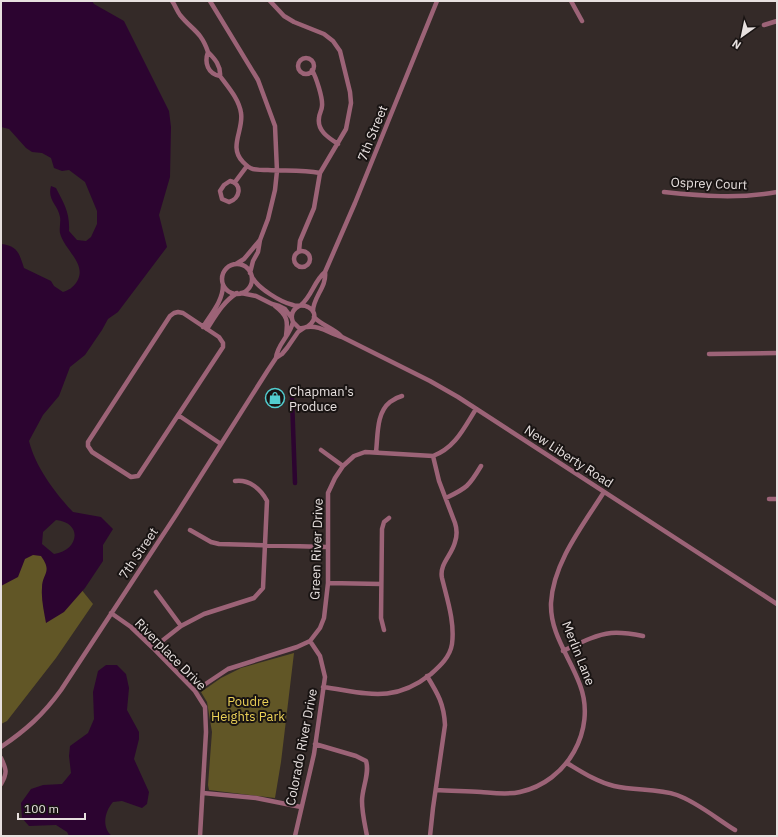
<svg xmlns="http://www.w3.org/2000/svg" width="778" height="837" font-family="'IBM Plex Sans',sans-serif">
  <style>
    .green { fill: #615626 }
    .water { fill: #2c0430; fill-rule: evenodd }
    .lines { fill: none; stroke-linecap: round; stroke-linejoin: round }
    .canal { stroke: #2c0430; stroke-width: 4.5 }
    .minor { stroke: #9c6377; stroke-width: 4.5 }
    .labels { text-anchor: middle; stroke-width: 4; stroke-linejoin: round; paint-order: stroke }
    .street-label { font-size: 13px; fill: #e7e0df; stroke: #191413 }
    .poi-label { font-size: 13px; fill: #e7e0df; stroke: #191413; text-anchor: start }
    .park-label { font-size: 13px; fill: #ebd157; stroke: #191413 }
  </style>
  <rect width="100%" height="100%" fill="#342a28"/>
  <!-- green -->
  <path class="green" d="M18,539L68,573L93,604L56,658L7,721L1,724V544Z
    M294,653L281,762L275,798L209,790L208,785L212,732L207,702L201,692L221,678L241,668Z"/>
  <!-- water -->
  <path class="water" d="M1,1H92L94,4L124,21L169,111L171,127L170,177L159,215L167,247L118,312L108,319L102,330L85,355L70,367L59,396L43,415L29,441C35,466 55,493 73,512L101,517L113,529L103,545V561L85,588L64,612L46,623C44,612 41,599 42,588C42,573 53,573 41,556L33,555L25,559L18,577L1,586V244C18,246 19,253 24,268L51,281L54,286L63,292C69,290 72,288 76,283C89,265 64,250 60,233C59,228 61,222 60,217C58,205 47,200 51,186L56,188C64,204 70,212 69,231L77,240L86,241L91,237L97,224V211L85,182L69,170L62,171L54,168L51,158L42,153L32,152L26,148L9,129L1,127ZM56,520C84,523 78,551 54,554L42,544L43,532Z
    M106,665H117L126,674L129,688L127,710L139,732V739L134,759L149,792L147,804L142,808L122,801L113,802C105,811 101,827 112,836H69L67,832L56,825L29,826L22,818L21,803L31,789L43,785L62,784L71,773L69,756L70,746L88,733L94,719L93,692L98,671Z"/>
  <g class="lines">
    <!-- canal -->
    <path class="canal" d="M292,398L295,483"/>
    <!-- minor -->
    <path class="minor" d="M172,1C175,5 177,11 180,15C192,30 201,31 208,52
      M210,1L258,80L275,126L277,171L275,190L268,219L260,240L258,252L253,261L250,273
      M270,1L284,16L294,22L324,34L333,41L340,51L350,92L351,103L346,129L320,173L314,208L300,241L299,251
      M571,1L582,21
      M764,25L777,21
      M298 66a8 8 0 1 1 16 0a8 8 0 1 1-16 0Z
      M312,70C316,77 323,98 322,106C322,110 319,114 319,118C317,131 329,138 338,144
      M220,76C221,66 215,59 208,52C204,63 208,74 220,76C228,87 239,99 241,113C244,130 228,147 243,162C246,165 249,168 253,169C258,170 264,170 268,170C286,171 303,170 320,173
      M230,181C243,184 240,199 229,202L222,199L220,191L224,185Z
      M235,182L247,166
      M664,192C702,196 739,199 777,192
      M294 259a8 8 0 1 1 16 0a8 8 0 1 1-16 0Z
      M236,264L244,259L260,240
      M222 279a15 15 0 1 1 30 0a15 15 0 1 1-30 0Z
      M252,277C258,288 280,302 293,305C298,307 303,304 308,307C321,313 312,330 299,328L293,322C290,315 292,310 299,306
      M241,293L256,296L272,304L279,306L285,309L291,317
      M301,305C312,296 314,281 325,272L355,203L437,1
      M275,306C288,316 288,321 286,336
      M313,311C313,297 327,287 325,272
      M178,312L183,313L219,337L223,343V347L140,473L138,476L131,477L92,452L88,446V442L170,316L174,313Z
      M314,317C321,325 333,328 341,336
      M203,327C211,314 223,301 223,285
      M307,327C320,325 330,334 342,337L430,381L458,397L777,604
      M207,329C216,315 223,302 237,293
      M709,354L777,353
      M276,358C277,344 290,336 293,322
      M178,415L221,444
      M321,450L343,466
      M376,452C378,436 376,413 390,402C394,399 398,397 402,396
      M446,498C467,488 469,486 481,466
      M769,499H777
      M190,530L211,542L219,544L327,547
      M328,583L381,584
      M156,592L181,626
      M111,613L131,627L153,648L195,691L205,707L206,732L200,836
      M384,630L381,618L382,529L384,522L389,518
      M153,648L181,626L204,614L254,598L263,588L267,501C261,489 249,479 235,481
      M563,651C578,644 594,635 611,633C622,632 633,634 643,636
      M427,676C438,694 444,704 445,725L433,808L430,836
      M323,687C367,693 393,704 431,674C440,666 450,657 452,644C455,622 447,599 442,578C439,564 452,555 455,542C457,536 457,529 455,523L439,481L433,456
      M195,691L228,669L297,647L310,641L320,628L324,618L328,583V493L335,478L343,466L354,456L365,452L433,456C455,448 464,428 476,409
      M315,744L356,756L366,761C370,773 362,788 362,801C362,813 365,825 367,836
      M1,747C26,730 43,715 61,690L176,515L268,370L276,358L282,354L287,348L298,332L304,328
      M1,758C6,769 8,772 1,784
      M567,763C582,772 597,782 614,786C635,791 657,788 677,795C697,802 717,819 735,830
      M436,790C451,791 466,791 481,792C494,793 508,795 520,792C567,782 597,730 580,685C570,657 550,634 551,603C553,563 583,525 604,492
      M203,793L256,798L301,807
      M295,836L314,754L325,677L320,656L310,641"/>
  </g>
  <!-- icons -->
  <defs>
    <symbol id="shop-ring" viewBox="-11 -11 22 22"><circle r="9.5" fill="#191413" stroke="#52cdcf" stroke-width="1.5"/><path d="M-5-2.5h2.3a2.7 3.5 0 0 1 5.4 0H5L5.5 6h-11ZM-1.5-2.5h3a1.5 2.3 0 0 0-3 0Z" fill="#52cdcf"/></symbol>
  </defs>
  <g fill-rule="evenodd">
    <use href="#shop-ring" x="264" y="387" width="22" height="22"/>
  </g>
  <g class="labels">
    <!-- street labels -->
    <g class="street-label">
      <text transform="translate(372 133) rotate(-68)" y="5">7th Street</text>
      <text transform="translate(709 183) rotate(2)" y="5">Osprey Court</text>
      <text transform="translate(569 456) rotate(33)" y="5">New Liberty Road</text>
      <text transform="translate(316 549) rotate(-88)" y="5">Green River Drive</text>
      <text transform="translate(138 553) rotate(-56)" y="5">7th Street</text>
      <text transform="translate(579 653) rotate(68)" y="5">Merlin Lane</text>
      <text transform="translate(171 654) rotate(45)" y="5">Riverplace Drive</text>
      <text transform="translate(301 747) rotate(-79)" y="5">Colorado River Drive</text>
    </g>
    <!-- poi labels -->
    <g class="poi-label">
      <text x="289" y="396">Chapman's<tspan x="289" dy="15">Produce</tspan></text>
    </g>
    <!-- park labels -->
    <g class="park-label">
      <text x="248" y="706">Poudre<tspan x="248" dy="15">Heights Park</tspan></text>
    </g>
  </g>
  <!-- border -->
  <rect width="778" height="837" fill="none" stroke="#e7e0df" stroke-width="4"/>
  <!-- north arrow -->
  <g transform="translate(742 36) rotate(213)" stroke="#191413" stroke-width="3" paint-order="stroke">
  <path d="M0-3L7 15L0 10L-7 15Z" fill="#e7e0df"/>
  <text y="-6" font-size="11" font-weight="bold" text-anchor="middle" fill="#e7e0df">N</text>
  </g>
  <!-- scale -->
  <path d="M18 813v6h67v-6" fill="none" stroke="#e7e0df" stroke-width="2"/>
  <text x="24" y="813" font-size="12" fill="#e7e0df" stroke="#191413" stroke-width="3" paint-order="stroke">100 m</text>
</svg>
